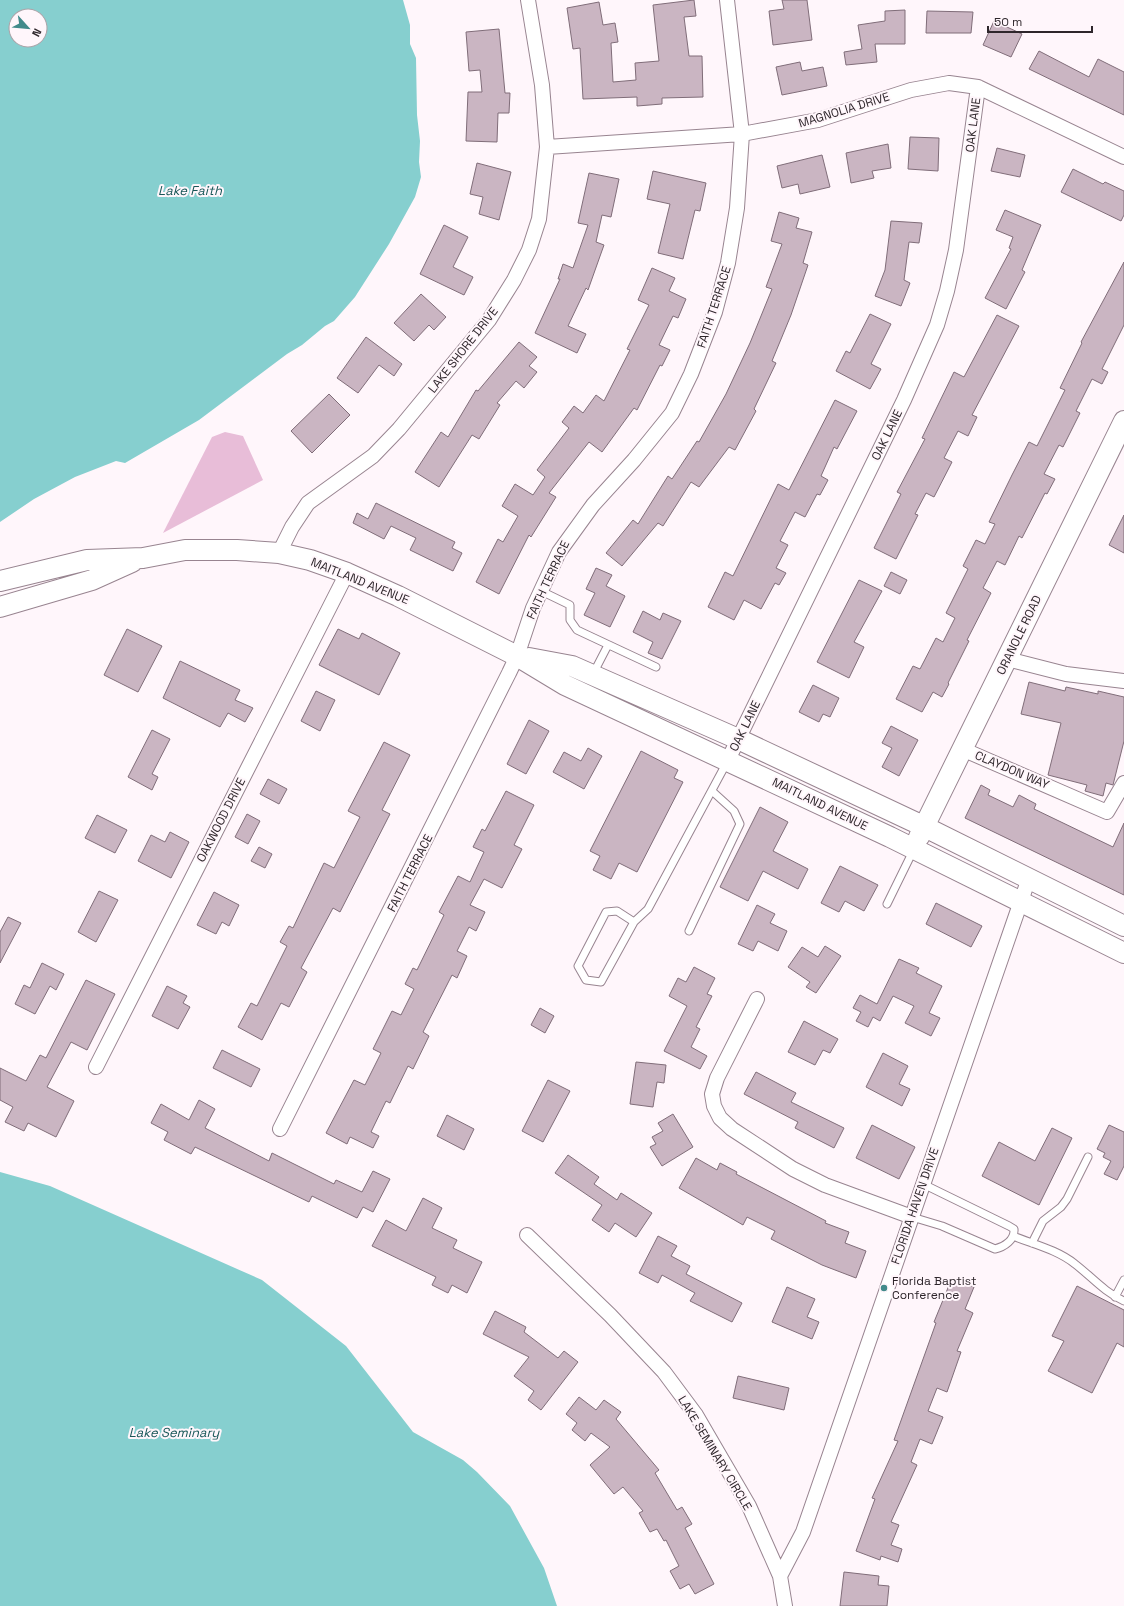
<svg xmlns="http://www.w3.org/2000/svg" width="1124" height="1606" font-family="'Space Grotesk',sans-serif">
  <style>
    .green { fill: #e8bdd8 }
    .water { fill: #86cfcf; fill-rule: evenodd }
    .building { fill: #cab5c2; stroke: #806d79 }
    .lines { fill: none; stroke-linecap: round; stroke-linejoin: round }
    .lane-casing { stroke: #988490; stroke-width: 9 }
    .street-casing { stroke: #988490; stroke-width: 16 }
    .secondary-casing { stroke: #988490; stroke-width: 22 }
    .lane { stroke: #fff; stroke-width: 7 }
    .street { stroke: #fff; stroke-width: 14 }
    .secondary { stroke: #fff; stroke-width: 20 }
    .poi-dot { fill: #418a8a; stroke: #fff6fb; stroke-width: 1.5 }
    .labels { text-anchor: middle; stroke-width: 4; stroke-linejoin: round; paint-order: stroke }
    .street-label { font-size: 12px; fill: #2e262b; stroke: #fff6fb }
    .poi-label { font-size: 12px; fill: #2e262b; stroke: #fff6fb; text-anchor: start }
    .water-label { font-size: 13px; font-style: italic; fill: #195758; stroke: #fff6fb }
  </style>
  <rect width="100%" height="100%" fill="#fff6fb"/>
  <!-- green -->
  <path class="green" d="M225,432L243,436L263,480L163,533L212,437Z"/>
  <!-- water -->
  <path class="water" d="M0,0H403L410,25V44L416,58L417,115L420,141L419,162L421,177L415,197L389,244L355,297L334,321L325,326L302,345L287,354L199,420L125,463L116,461L75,477L34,499L0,522ZM16,16H40V40H16Z
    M0,1172L50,1186L262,1280L346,1346L413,1432L463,1460L477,1472L510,1506L544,1568L557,1606H0Z"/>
  <!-- building -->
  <path class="building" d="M694,0L696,16L684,17L689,56H702L703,97L662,98V104L637,106V97L583,99L580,48L573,49L567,8L599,2L603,25L615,23L618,42L611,43L613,82L636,80L635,63L659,61L653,5Z
    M782,0H807L812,40L773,45L769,11L784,9Z
    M905,10V44H875L877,62L846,65L844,52L862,49L858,25L885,21V11Z
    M927,11L973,12L971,33H926Z
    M994,21L1022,34L1011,57L983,45Z
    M499,29L505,93H510L509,113H498L497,142L466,141L468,92H482L480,70L469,71L466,32Z
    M1039,51L1089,77L1098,59L1124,72V115L1029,69Z
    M800,62L802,71L823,67L827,86L782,95L776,67Z
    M910,137L939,138L938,171L908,169Z
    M888,144L891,168L872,171L874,178L851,183L846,153Z
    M997,148L1025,155L1020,177L991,171Z
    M822,155L830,187L800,194L798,184L782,188L777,166Z
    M477,163L511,172L499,220L479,214L483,197L470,194Z
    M1073,169L1103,184L1105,182L1124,191V215L1121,221L1061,192Z
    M653,171L706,183L700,211L695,210L683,259L658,253L670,204L647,199Z
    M589,173L619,179L611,217L602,215L596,242L604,245L588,290L586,288L568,326L586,334L577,353L535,333L560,279H558L563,264L573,268L588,225L578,223Z
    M1005,210L1041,225L1022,270L1025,272L1006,309L985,298L1011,249L1009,248L1013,237L996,230Z
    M779,212L799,218L796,228L812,232L803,263L808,265L791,315L772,361L776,363L754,409L756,411L735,450L729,447L699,487L691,482L663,526L658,523L622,566L606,553L633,520L638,524L668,476L672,479L697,441L699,442L726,394L750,343L772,289L766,287L782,244L771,241Z
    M891,221L922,223L919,243L909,242L904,280L910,283L901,306L875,296L885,270Z
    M444,225L468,237L453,267L473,277L464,295L420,274Z
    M1124,262V325L1102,369L1108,372L1102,384L1092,379L1076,411L1080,413L1063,447L1059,445L1044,474L1055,479L1047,494L1045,493L1022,538L1019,536L1005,565L997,561L983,588L991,593L967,640L969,641L948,683L949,684L942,697L933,692L922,712L896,699L913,666L920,669L936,638L943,642L955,618L946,613L968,569L963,566L976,540L985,544L995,524L989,522L1012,475L1029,442L1037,446L1065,390L1060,388L1082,343L1081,342Z
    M652,268L675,278L669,291L686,299L678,318L673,316L659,345L670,350L662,366L660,365L637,410L634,408L602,452L589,442L549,493L556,497L531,537L529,535L499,594L476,582L498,539L503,542L518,516L502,506L515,484L533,495L545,477L537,470L569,428L562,422L574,406L583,413L596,395L604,401L630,350L627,349L649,305L638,300Z
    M421,294L446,317L434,330L429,325L414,341L394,323Z
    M870,314L891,324L871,364L881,369L870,389L836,371L846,351L850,353Z
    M997,315L1019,326L972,415L977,417L968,436L958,431L944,458L952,462L934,497L926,493L915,514L918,515L896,559L874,548L901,494L897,492L925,439L922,438L954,372L964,377Z
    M366,337L402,364L394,376L379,365L358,393L337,378Z
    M519,342L537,357L529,366L537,372L524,388L516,381L497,403L500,405L479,439L472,435L439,487L415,472L441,432L448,437L476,390L478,391Z
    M329,394L350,415L312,453L291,431Z
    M835,400L857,411L837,449L834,447L821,476L828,480L820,495L817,494L805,517L795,512L780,541L788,545L776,568L786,573L779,585L775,583L761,609L744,600L734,620L708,607L725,572L733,576L778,484L789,490Z
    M376,503L455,542L452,548L462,553L453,571L410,550L416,538L391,526L384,539L353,523L357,513L368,519Z
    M1124,515V553L1109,545Z
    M596,568L612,575L606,586L625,596L610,627L584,615L595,593L586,589Z
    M891,572L907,580L900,594L884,586Z
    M859,580L882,591L854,642L864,647L849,678L817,662Z
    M643,611L660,620L663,613L681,621L662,659L648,653L653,642L633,632Z
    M127,629L162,646L138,692L104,675Z
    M338,629L359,639L362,633L400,653L379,695L319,665Z
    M180,661L240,690L235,700L253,708L245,722L228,713L220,727L163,698Z
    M1029,682L1065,691L1066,687L1098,694V691L1124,697V741L1113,785L1106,783L1103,796L1085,791L1087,785L1048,775L1061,723L1021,714Z
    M813,685L839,698L830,717L823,714L819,722L799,712Z
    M316,691L335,700L320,731L301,721Z
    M529,720L549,731L526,774L507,764Z
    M891,726L918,740L899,776L882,767L892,748L882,743Z
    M152,730L170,739L152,774L158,777L152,790L128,777Z
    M384,742L410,755L382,810L390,814L340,912L333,908L301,968L307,972L289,1007L281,1003L262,1040L238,1027L251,1003L257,1006L287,946L280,942L289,926L293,928L324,863L334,868L360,817L348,811Z
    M588,748L602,756L584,789L553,772L564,752L581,761Z
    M641,751L678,770L674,778L683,782L637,872L619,863L611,879L593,870L600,856L590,851Z
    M268,779L287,789L279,804L260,794Z
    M981,785L990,790L988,795L1013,807L1019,795L1036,804L1034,809L1113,847L1124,823V895L965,818Z
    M506,791L534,805L514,845L522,849L502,888L484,879L470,905L485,912L476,931L469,927L457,951L467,956L457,978L452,975L423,1032L429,1036L413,1069L408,1066L390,1103L386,1101L371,1132L379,1136L373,1148L350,1137L347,1144L326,1133L354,1080L365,1085L381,1053L373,1049L392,1011L401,1015L414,989L405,984L413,968L417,970L444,915L439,912L458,876L470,882L484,852L473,847L482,829L485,831Z
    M760,807L788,822L773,851L808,869L798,889L763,871L748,901L720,887Z
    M247,814L260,821L248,844L235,837Z
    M97,815L127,830L115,853L85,838Z
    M170,832L189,842L171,878L138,861L151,835L165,842Z
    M259,847L272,854L265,868L251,861Z
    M840,866L878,885L864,911L845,901L839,912L821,903Z
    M99,891L118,900L96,942L78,932Z
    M214,892L239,905L229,926L222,922L216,934L197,925Z
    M936,903L982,926L971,947L926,924Z
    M757,905L775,914L770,923L787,931L778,951L758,941L753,951L738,944Z
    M8,917L21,923L0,963V932Z
    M825,946L841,956L816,993L806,987L810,982L788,967L802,947L818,957Z
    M899,959L919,968L916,973L942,986L929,1013L940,1018L931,1036L905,1023L914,1006L893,996L880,1021L873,1017L868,1027L856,1021L861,1012L853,1008L860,995L877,1004Z
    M42,963L64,974L56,990L50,986L35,1014L15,1004L24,985L30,988Z
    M694,967L715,978L707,994L712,996L696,1027L700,1029L691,1047L707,1056L700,1069L664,1051L687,1006L669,996L678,978L686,982Z
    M86,980L115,994L87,1050L71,1042L47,1087L74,1101L56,1137L28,1123L24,1131L5,1122L13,1107L0,1100V1068L26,1081L40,1055L46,1058Z
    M167,986L187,996L183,1003L190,1007L178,1029L152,1016Z
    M540,1008L554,1016L545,1033L531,1025Z
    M804,1021L838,1039L830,1053L823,1050L815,1065L788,1052Z
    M222,1050L260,1069L251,1087L213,1068Z
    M883,1053L908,1066L899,1084L910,1089L902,1106L866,1087Z
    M636,1062L666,1065L664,1083L657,1082L653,1107L630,1104Z
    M756,1072L796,1093L791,1102L844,1128L834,1148L795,1128L798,1122L744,1094Z
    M548,1080L570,1091L543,1142L522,1131Z
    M199,1100L215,1109L205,1128L269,1161L272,1153L334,1184L336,1180L362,1192L373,1171L390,1179L373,1212L363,1207L357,1218L312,1196L309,1202L195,1147L191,1154L164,1140L168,1132L151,1123L161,1104L189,1120Z
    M673,1114L693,1147L662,1166L650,1147L656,1144L652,1137L663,1131L658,1123Z
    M447,1115L474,1129L464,1150L437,1136Z
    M872,1125L915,1147L899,1179L856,1158Z
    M1109,1125L1124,1132V1166L1117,1180L1104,1174L1111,1161L1103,1157L1105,1153L1097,1149Z
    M1052,1128L1072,1138L1039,1205L982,1176L999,1142L1035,1161Z
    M568,1155L599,1177L594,1184L617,1200L621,1193L652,1213L636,1237L615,1223L609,1232L592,1220L602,1205L555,1173Z
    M696,1158L717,1170L720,1163L737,1172L736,1174L826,1221L825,1223L849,1232L845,1243L866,1251L856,1278L822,1265L771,1239L775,1231L747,1217L743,1225L679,1188Z
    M423,1198L442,1208L432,1228L457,1240L453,1248L482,1262L467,1293L452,1285L448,1293L432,1285L436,1277L372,1246L386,1220L406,1231Z
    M658,1236L677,1246L671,1256L690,1266L686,1274L742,1303L732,1322L690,1301L695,1293L662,1275L658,1283L639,1273Z
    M952,1278L974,1287L965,1309L973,1313L957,1351L961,1352L947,1392L937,1388L928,1411L943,1417L932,1444L920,1439L911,1462L917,1465L891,1522L899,1525L891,1545L902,1549L898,1562L881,1556L880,1560L856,1551L875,1499L872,1498L898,1441L894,1440L936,1323L934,1322Z
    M1077,1286L1124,1310V1347L1117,1343L1092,1393L1048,1371L1064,1341L1052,1336Z
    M787,1287L815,1299L807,1317L819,1322L812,1339L772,1322Z
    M495,1311L526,1327L524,1332L558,1358L564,1351L578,1362L541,1410L528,1400L534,1391L514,1376L529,1357L483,1334Z
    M738,1376L789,1388L784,1410L733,1398Z
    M579,1397L596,1410L604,1400L621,1412L616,1419L659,1470L655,1473L677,1510L682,1507L692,1524L685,1528L714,1584L695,1594L689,1584L680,1589L670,1571L679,1566L666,1540L664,1541L657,1529L650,1532L639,1513L643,1511L623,1487L614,1494L590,1465L610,1447L591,1433L585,1441L572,1430L577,1423L566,1414Z
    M844,1572L879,1576L878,1585L889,1586L887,1606H840Z"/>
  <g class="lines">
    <defs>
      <path id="lane" d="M541,591L570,605V620L577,630L656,667
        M593,674L608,645
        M887,904L914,849
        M634,922L617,911L606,912L578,966L586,980L601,982L634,922L648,909L727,762
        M689,931L740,824L734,811L712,791
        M912,1217L942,1226L995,1249C1004,1247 1015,1240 1014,1229L1009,1226L923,1184
        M1013,1236C1033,1244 1058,1250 1075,1264C1092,1277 1104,1292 1124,1301
        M1032,1243L1043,1221L1061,1207L1067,1199L1088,1157
        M1115,1297L1124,1280"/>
      <path id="street" d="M547,147L742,134L818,120L911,90L949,83L978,87L1124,157
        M279,553L292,527L308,503L373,456L399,429L489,320L514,280L529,250L539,219L547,147L542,85L528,0
        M1007,659L1066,674L1124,681
        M962,749L1107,812L1124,783
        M728,760L904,400L937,325L947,291L956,250L978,87
        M757,999L717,1078L712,1094L714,1106L720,1118L732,1129L793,1169L825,1185L912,1217
        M96,1067L347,573
        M280,1129L509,673L517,656L533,608L559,552L593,505L634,460L672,413L691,374L715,312L728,263L737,208L742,134L727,0
        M527,1235L610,1315L664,1372L696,1415L749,1506L780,1576L785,1606
        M780,1576L803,1532L1029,878"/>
      <path id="secondary" d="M0,581L87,560L143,558L185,550H237L279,553L310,560L347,573L398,596L517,656L565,685L890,837L1124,953
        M0,607L92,580L132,562
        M529,658L572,666L738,739L923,826L1124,926
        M919,837L1124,421"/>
    </defs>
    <!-- lane casing -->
    <use href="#lane" class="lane-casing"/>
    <!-- street casing -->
    <use href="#street" class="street-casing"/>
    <!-- secondary casing -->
    <use href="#secondary" class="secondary-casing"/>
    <!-- lane -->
    <use href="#lane" class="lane"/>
    <!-- street -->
    <use href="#street" class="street"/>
    <!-- secondary -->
    <use href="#secondary" class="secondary"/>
  </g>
  <!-- markers -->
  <circle class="poi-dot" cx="884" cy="1288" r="4"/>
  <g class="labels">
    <!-- street labels -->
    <g class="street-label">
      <text transform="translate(844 110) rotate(-17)" y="4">MAGNOLIA DRIVE</text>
      <text transform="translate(973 125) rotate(-83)" y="4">OAK LANE</text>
      <text transform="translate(714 307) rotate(-72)" y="4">FAITH TERRACE</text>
      <text transform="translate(463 350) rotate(-52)" y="4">LAKE SHORE DRIVE</text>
      <text transform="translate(887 435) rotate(-64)" y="4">OAK LANE</text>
      <text transform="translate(548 580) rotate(-65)" y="4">FAITH TERRACE</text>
      <text transform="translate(360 581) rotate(22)" y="4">MAITLAND AVENUE</text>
      <text transform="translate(1019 635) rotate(-64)" y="4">ORANOLE ROAD</text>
      <text transform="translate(745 726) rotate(-64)" y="4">OAK LANE</text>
      <text transform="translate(1012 770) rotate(23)" y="4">CLAYDON WAY</text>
      <text transform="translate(820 804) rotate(26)" y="4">MAITLAND AVENUE</text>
      <text transform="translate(221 820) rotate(-63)" y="4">OAKWOOD DRIVE</text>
      <text transform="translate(410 873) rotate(-63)" y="4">FAITH TERRACE</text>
      <text transform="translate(915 1206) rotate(-71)" y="4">FLORIDA HAVEN DRIVE</text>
      <text transform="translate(715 1453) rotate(59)" y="4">LAKE SEMINARY CIRCLE</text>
    </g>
    <!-- poi labels -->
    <g class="poi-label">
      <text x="892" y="1285">Florida Baptist<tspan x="892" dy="14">Conference</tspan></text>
    </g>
    <!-- water labels -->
    <g class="water-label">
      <text x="190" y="195">Lake Faith</text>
      <text x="174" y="1437">Lake Seminary</text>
    </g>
  </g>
  <!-- north arrow -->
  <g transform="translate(28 28) rotate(117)"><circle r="19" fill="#fff6fb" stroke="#aba3a8"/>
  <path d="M0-3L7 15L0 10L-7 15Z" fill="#418a8a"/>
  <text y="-6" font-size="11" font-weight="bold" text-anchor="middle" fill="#2e262b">N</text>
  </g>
  <!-- scale -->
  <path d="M988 26v6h104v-6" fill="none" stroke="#2e262b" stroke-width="2"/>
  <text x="994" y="26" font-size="12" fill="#2e262b" stroke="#fff6fb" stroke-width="3" paint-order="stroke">50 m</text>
</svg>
